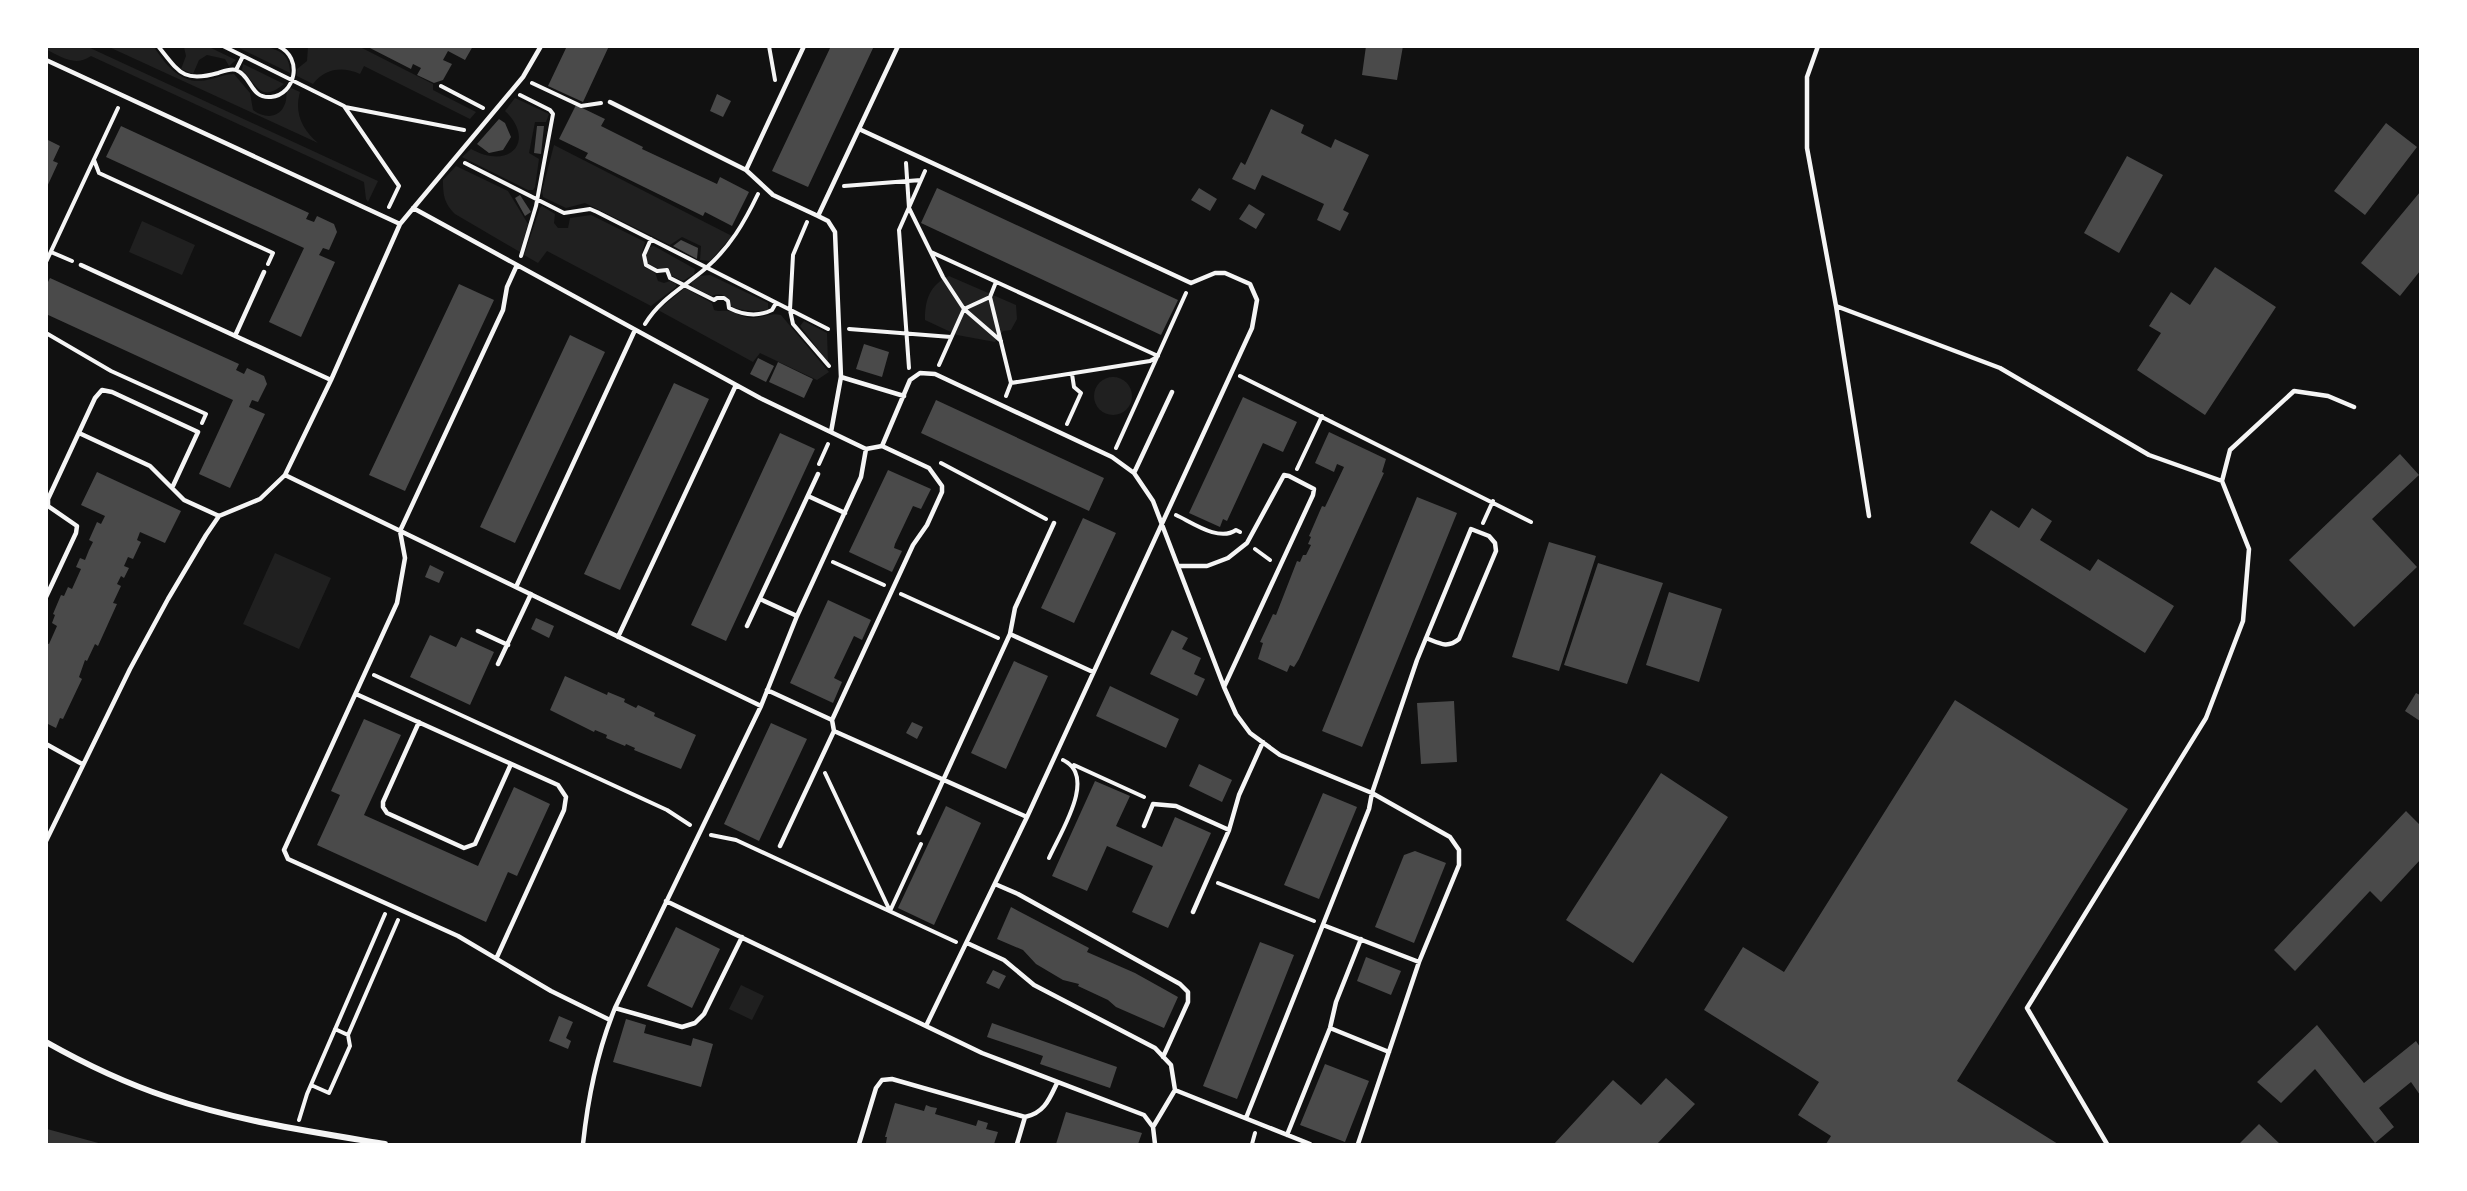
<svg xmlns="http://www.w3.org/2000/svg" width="2467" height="1191" font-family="'IBM Plex Sans',sans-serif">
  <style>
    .green { fill: #202020 }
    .water { fill: #333 }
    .building { fill: #4a4a4a }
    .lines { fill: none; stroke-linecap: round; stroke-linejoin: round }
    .path { stroke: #f5f5f5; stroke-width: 4 }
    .service { stroke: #f5f5f5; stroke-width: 4.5 }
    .minor { stroke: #f5f5f5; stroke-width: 6 }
  </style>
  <rect width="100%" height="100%" fill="#111"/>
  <!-- green -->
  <path class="green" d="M46,47H88L378,181L368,202L366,199L364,182L91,56C75,67 62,57 47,50Z
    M109,47H154C168,68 183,87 211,79C220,77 226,74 234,74L250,93L253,110C263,118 278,119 284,106C287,101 286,96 287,90L291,88L300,92C294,113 302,129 318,143Z
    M184,47H209L236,60L229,66L225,59L207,55L199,60L193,74L181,69L186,56Z
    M237,47C258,46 291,43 290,73Z
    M308,47H360L433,84V90L476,112L470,119L364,66L360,74C343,66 325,68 313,84L297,76V69L307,61Z
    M243,64L284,84C260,104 257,84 242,70Z
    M515,98L549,114L546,122H535L529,153L539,159L535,187L533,190H528L462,157L471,149C511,171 536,140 505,111Z
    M554,145L732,236L710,261L700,260L701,246L682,237L670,245L585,203L566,208L543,197L542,191Z
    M456,166L508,191L528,224L520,252L455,214C444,203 443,195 443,180Z
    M542,206L555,214L554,223L558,228H568L570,218L591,215L645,242L642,253L644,267L655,272L658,281L664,283L670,281L676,284V287L651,306L547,251L538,263L524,255L540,208Z
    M142,221L195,245L182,275L129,252Z
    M654,246L695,269L694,274L683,281L672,276L668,269L657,268L647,263V252L650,247Z
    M710,275L768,303V310C755,312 742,311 730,306V300C724,295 720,293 712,296L693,287L691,283L699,276Z
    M949,276L1016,305L1017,319L1011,330L1003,331L995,342L957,335L925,320C925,299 930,285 949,276Z
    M685,288L712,303L714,310C720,312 723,310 728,311C736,312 743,318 752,318C763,318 771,312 781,315L829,372L817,380L760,353L753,362L658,310Z
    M804,321L827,333L828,362L800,326Z
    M1094 396a19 19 0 1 1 38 0a19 19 0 1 1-38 0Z
    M275,553L331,578L299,649L243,624Z
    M741,985L764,996L752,1020L729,1009Z"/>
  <!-- water -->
  <path class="water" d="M47,1129L102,1144H47Z"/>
  <!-- building -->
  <path class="building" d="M366,46H473L465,60L448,51L443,60L452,64L443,80L434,83L417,75L421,68L413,64L411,69Z
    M567,46H609L583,102L548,86Z
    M831,46H874L808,187L772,171Z
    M1366,46H1403L1397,80L1362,75Z
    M717,94L731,101L723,117L710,111Z
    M576,105L605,119L601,126L643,147L642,149L717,184L720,177L749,192L732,226L705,212L703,216L585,158L588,153L559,139Z
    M1271,109L1304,125L1301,133L1331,148L1335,139L1369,155L1343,210L1349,213L1340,231L1317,220L1324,204L1262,175L1255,190L1232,179L1241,162L1245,165Z
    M499,119L505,123L511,137L503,150L489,153L477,144Z
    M2386,123L2417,147L2365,215L2334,191Z
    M121,126L309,213L306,219L314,222L317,216L334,224L337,232L329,250L323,248L319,255L335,262L301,337L269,322L304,248L106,157Z
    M537,126H544L541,154L534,153Z
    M46,139L60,146L53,161L58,163L46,189Z
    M2127,156L2163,175L2119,253L2084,233Z
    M937,188L1178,300L1161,335L921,223Z
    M1199,188L1217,199L1210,211L1191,200Z
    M2420,192V271L2400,296L2361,263Z
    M520,195L531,212L525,216L515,198Z
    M1249,204L1265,214L1256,229L1239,219Z
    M681,240L698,248L697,259L673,246Z
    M2215,267L2276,307L2205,415L2137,370L2161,333L2149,326L2171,292L2190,305Z
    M50,278L239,364L236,370L244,374L247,368L264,376L267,384L258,402L252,400L249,407L265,414L230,488L199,474L233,400L46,314V286Z
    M459,284L494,300L405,491L369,475Z
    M570,335L605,352L515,543L480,527Z
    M864,344L889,352L882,377L856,369Z
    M758,358L774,366L766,382L750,374Z
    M778,362L813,379L804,398L769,382Z
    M674,383L709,399L620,590L584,574Z
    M1243,397L1297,422L1283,452L1263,443L1227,521L1223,519L1220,527L1189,513Z
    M936,400L1104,478L1089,511L921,433Z
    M1329,432L1386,459L1382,472L1384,473L1299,659L1294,667L1290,665L1287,672L1258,659L1263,643L1260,642L1273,614L1276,615L1297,561L1300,562L1303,555H1306L1311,545L1308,544L1311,537L1309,536L1322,506L1325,507L1344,467L1337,464L1334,472L1315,463Z
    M780,433L815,449L726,641L691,625Z
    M2400,454L2419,475L2372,519L2417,567L2354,627L2289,560Z
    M888,470L931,489L921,509L913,506L895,544L894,548L902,551L892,572L849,552Z
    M97,472L181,511L165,543L140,532L137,540L141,542L133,559L128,557L124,566L129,568L124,578L121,576L117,584L121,586L113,603L117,604L98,646L95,644L87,661L85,660L79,677L82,679L63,719L60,718L56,728L46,723V643L49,644L57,626L52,623L55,615L53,614L61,595L64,596L68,587L72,589L81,569L76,567L80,558L85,560L89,550L93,542L89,540L97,522L101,524L105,516L81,505Z
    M1417,497L1457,513L1362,747L1322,731Z
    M2032,508L2052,521L2040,540L2090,571L2098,559L2174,606L2145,653L1970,543L1991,510L2019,528Z
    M1083,518L1116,533L1074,623L1041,608Z
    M1549,542L1596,556L1559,671L1512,657Z
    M1598,563L1663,583L1627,684L1564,665Z
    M430,565L444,572L439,583L425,577Z
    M1669,592L1722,609L1699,682L1646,665Z
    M828,600L871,620L862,640L854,636L836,674L834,678L842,682L833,703L790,683Z
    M536,618L554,626L549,638L531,629Z
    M1172,630L1188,638L1182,649L1201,658L1194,674L1205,679L1197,696L1150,674Z
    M430,635L456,647L461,637L494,652L470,705L410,677Z
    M1014,661L1048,676L1006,769L971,753Z
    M565,676L607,695L608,692L625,699L624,702L636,708L638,705L655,713L654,716L696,735L681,769L634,750L635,748L626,744L625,746L606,738L607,735L595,730L594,732L550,710Z
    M1110,686L1179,719L1166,748L1096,716Z
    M2416,693L2420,695V721L2405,711Z
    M1955,700L2128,809L1957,1081L2058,1144H1826L1831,1136L1798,1115L1819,1082L1704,1010L1743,947L1784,972Z
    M1454,701L1457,762L1421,764L1417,703Z
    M364,719L401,735L364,815L478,866L514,787L550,804L517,876L508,872L486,922L317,845L340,795L331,791Z
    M912,722L923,727L917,739L906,733Z
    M771,723L807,739L759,841L724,824Z
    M1199,764L1232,780L1222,802L1189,786Z
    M1661,773L1728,817L1633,963L1566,920Z
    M1095,781L1130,796L1116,826L1162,847L1175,817L1211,833L1168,928L1132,912L1153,866L1107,846L1087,891L1052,876Z
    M1323,793L1357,807L1319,899L1284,885Z
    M946,806L981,823L934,925L898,908Z
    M2406,811L2420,825V860L2381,902L2370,891L2295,971L2274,950Z
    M1415,851L1446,863L1414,943L1375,927L1404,855Z
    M1011,907L1089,948L1087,952L1135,973L1178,997L1164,1028L1116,1007L1108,1000L1078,986L1079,984L1063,980L1036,964L1023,950L997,939Z
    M676,927L720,949L692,1008L647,986Z
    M1260,942L1294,955L1237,1099L1203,1086Z
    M1366,957L1401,971L1391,995L1357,981Z
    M993,970L1006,976L999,989L986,983Z
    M559,1016L573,1022L566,1038L571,1041L568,1049L549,1041Z
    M626,1019L646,1025L644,1033L691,1046L693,1038L713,1044L701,1087L613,1062Z
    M992,1023L1117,1067L1110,1088L1040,1064L1043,1056L987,1037Z
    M2317,1025L2364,1083L2416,1041L2420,1047V1095L2411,1082L2379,1108L2394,1127L2375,1143L2315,1069L2281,1103L2257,1082Z
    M1325,1064L1369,1081L1345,1142L1300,1125Z
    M1666,1078L1695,1104L1657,1144H1554L1613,1080L1641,1105Z
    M895,1103L924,1111L926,1105L931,1107L937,1108L935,1114L976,1126L978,1120L988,1123L986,1129L998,1132L994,1144L886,1143L887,1137H885Z
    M1066,1112L1142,1133L1138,1144H1056Z
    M2259,1124L2280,1144H2239Z"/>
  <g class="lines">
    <!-- path -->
    <path class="path" d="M158,46C179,72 183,83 218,73C224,71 231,68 236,70C252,76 250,99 271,97C295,95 304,58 278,46
      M223,46L344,106L399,186L389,207
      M769,46L775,80
      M236,70L243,56
      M532,83L581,106L601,103
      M441,86L483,108
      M520,95L550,110L553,114L536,206L521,256
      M345,107L464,130
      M94,160L99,173L273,253L268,264
      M465,163L564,213L590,209L597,212L828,329
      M906,163L909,208L943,277L964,309L1001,341
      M844,186L921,180
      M807,222L793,255L790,310L793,324L829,366
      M651,239L644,255L646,265L657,271L667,270L670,278L714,300L717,298H724L728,301L729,308C743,315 758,317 772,310L776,303
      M51,252L72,261
      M931,252L1158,356
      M46,262L118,108
      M996,282L990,297L1011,383L1006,396
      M645,324C660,299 684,287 706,268C730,247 744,223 758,194
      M849,329L951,337
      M46,333L111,371L206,414L202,423
      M939,365L964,309L990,297
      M909,368L899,230L925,171
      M1240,376L1531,522
      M1011,383L1150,361L1157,357
      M1067,424L1081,393L1074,387L1072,374
      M1116,448L1186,293
      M941,463L1046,519
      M819,464L828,444
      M1297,469L1322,416
      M1176,515C1193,523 1219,542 1236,530L1240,532
      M1483,523L1493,501
      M1255,549L1270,560
      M833,562L884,585
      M901,594L998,638
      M374,675L667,810L690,825
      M1074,765L1144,797
      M825,773L890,911
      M711,835L736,840L956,942
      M1049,858C1060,833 1098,776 1063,760
      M1218,883L1314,921
      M890,911L921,844
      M335,1029L348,1035
      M311,1085L329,1093L350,1046L348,1035L398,920
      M299,1120L307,1094L385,914
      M1252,1144L1255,1133"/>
    <!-- service -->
    <path class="service" d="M1818,46L1807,77V148L1836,306L1869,516
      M46,60L400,224
      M610,102L746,170L773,195L818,216
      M859,129L1191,283L1215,273H1225L1250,284L1257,300L1252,328L1027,817
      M746,170L804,46
      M413,208L760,398L866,449L861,477L797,616L761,706L615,1008C597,1052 588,1097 583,1144
      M81,265L331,380
      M517,265L507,287L503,310L400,531L405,558L397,603L284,850L288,859L458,936L551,991L610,1020
      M1836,306L2000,368L2149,455L2222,481
      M235,336L264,272
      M841,377L904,396
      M831,432L841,377L835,232L828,221L818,216L898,46
      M79,433L150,466L184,500L219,516
      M866,449L882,446L910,380L920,373L935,374L1112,457L1134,473L1153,501L1224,687L1236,714L1250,733L1280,755L1372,793L1450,837L1459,850V865L1419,962L1358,1144
      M1134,473L1172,392
      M285,475L761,706
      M808,496L845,513
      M1179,566H1207L1228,558L1247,543L1284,475L1289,476L1314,489L1313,495L1224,687
      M516,587L635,330
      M46,597L76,533L77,526L48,506V499L95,398L102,390L112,392L198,432L172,488
      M760,599L797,616
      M747,626L818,474
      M478,631L508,645
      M1010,634L1093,672
      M618,637L736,385
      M498,664L531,594
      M767,690L832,720L834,731L1027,817L926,1026
      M356,694L558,785L566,797L564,810L497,957
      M832,720L913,545L927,525L942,492V486L929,468L882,446
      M419,722L383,802V807L387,813L464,848L475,844L511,764
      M46,744L82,764
      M1144,826L1153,804L1176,806L1229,830
      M919,833L1010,634L1015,608L1054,523
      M46,841L130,669L168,599L206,535L219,516L260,499L285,475L331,380L400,224L523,77L541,46
      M780,846L834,731
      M995,884L1018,894L1180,984L1188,992V1002L1163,1057
      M666,901L982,1053L1144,1115L1153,1127L1155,1144
      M1193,912L1229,830L1239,795L1263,742
      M1323,925L1419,962
      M967,943L1004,960L1034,985L1155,1048L1171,1065L1175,1090L1153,1127
      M615,1008L682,1027L695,1023L704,1014L742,937
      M1330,1028L1389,1052
      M1175,1090L1310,1144
      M1246,1118L1369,809L1372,793L1417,660L1471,529L1489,536L1495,543L1496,551L1459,639C1447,649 1439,643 1426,638
      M1287,1135L1330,1028L1336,1002L1361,939
      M859,1144L876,1088L882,1080L892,1079L1025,1117C1044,1113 1049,1100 1057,1083
      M1017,1144L1025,1117
      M2107,1144L2027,1008L2206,718L2243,621L2249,549L2222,481L2230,450L2294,391L2328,396L2354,407"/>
    <!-- minor -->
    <path class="minor" d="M46,1042C85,1064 125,1083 167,1097C237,1121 312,1132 385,1144"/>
  </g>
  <!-- border -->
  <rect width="2467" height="1191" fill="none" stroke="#ffffff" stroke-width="96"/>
</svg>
